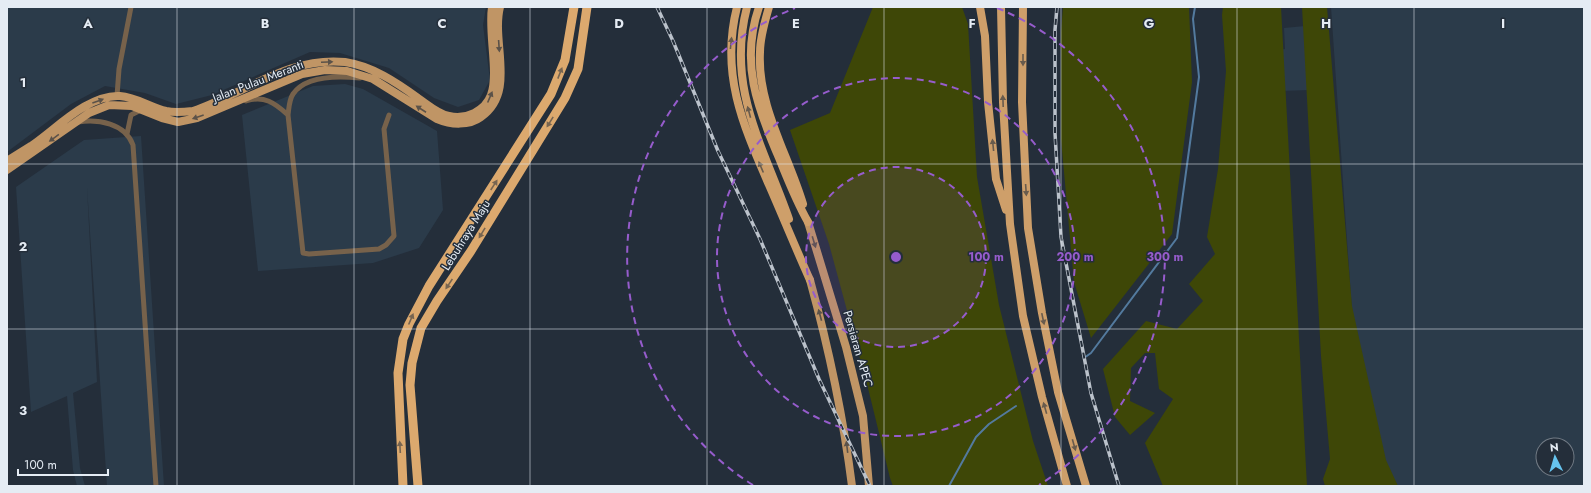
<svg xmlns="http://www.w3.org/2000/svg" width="1591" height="493" font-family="Jost,sans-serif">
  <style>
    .built { fill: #2b3b4a; fill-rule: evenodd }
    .green { fill: #3e4707 }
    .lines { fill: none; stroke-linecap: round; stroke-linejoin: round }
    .stream { stroke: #537a9e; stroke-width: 2 }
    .minor { stroke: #77624b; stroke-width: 5 }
    .primary { stroke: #c09565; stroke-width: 8 }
    .trunk { stroke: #ce9f6a; stroke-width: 8 }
    .motorway { stroke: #dca96e; stroke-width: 9 }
    .rail-casing { stroke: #bbc2cb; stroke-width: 3.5 }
    .rail { stroke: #242e3a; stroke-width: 2; stroke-dasharray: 6; stroke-linecap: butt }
    .oneway { fill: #685b4d }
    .oneway2 { fill: #5b5249 }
    .oneway3 { fill: #776551 }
    .grid { fill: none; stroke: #e5ecf4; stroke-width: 1; stroke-opacity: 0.55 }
    .ring { fill: none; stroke: #965ccc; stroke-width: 2; stroke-dasharray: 7 5 }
    .labels { text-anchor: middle; stroke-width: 3; stroke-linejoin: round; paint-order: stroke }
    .street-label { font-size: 12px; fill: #e5ecf4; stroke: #242e3a }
    .grid-label { font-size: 13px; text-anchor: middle; font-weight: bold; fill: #e5ecf4; stroke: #242e3a; stroke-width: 3; stroke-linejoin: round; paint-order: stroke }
    .centre { fill: #965ccc; stroke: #242e3a; stroke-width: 2 }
    .ring-label { font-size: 12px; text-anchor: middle; font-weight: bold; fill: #965ccc; stroke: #242e3a; stroke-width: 3; stroke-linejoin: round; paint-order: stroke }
  </style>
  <rect width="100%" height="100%" fill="#242e3a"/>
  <!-- built -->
  <path class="built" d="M7,7H486L483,25L490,80L479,100L458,107L434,98L389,68L340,53L310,52L212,95L176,104L145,93L105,86L71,104L7,152Z
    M1331,7H1584V485L1364,486ZM1543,445H1567V469H1543Z
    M1305,26L1309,90L1280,91L1278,50L1285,49L1284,28Z
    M345,84L363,89L437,131L443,210L419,248L373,263L258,271L242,115L313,86Z
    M141,136L164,486H107L87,187L97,382L73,393L80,468L85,486H77L73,470L67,396L31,412L16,187L84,140Z"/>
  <!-- green -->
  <path class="green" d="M873,7H962L968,24L977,177L999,305L1033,441L1048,486H893L890,478L868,388L829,244L790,130L830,113Z
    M1063,7H1189L1192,82L1172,234L1091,338L1074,282L1061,139V32Z
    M1223,7H1281L1307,486H1163L1145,443L1173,399L1159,389L1155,353H1145L1131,368L1130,401L1155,413L1130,435L1115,417L1103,369L1146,321L1177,329L1203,301L1189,284L1215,254L1207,237L1218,169L1226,71L1222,15Z
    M1302,7H1327L1352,306L1386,460L1398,486H1325L1323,479L1330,459L1321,356Z"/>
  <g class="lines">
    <!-- stream -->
    <path class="stream" d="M1084,358L1091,353L1177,238L1199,77L1193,19L1195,7
      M949,486L976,437L989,424L1016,406"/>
    <!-- minor -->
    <path class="minor" d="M360,78C340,76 306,75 293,94C289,100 289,108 288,115L303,253L309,254L379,249L386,245L394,236L384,129L389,115
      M117,96L119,69L131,7
      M246,101C264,95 275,103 288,115
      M78,122C98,119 125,123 133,145L156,486
      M127,134L131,115L141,110"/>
    <!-- primary -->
    <path class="primary" d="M7,161C15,156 23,151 31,146C55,130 88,94 120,96C136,97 150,107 166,111C175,113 184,112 193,111C244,94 289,56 345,62C372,66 396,82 418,98C427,104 438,114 449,116C466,120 485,111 491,95C499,73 488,33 492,7
      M7,170L89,113L109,105L132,106L162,118L178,122L197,118L302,74L325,70L347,71L373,79L437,119C451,125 469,126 481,117C517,92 491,43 500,7
      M808,222L846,347L863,416L869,486
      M810,280C829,349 843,415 852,486"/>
    <!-- trunk -->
    <path class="trunk" d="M737,7C720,74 743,125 769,185C783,217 796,249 810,280
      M747,7C726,88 763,145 789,219
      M759,7C740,62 757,107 779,158C788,180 796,201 808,222
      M769,7C765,21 760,37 760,52C757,105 788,154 803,204
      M980,7L985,36L988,102L996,179L1006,210
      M1001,7L1003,102L1010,224L1023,316L1042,397L1067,486
      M1023,7L1022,102L1028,228L1042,313L1058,392L1086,486"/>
    <!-- motorway -->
    <path class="motorway" d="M403,486L398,373L403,339L409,324L429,286L551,94L565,60L574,7
      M418,486L410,385L412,363L421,328L437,301L471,251L565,98L578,69L587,7"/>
    <defs>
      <path id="rail" d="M657,7L673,41L718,151L760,239L819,379L870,486
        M1057,7L1055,30V133L1061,237L1091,393L1119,486"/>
    </defs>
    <!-- rail casing -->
    <use href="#rail" class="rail-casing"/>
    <!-- rail -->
    <use href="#rail" class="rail"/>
  </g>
  <!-- one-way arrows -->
  <defs><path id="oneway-solid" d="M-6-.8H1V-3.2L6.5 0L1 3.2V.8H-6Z"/></defs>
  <g class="oneway">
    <use href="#oneway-solid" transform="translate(731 43) rotate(-84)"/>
    <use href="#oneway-solid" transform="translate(1023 60) rotate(90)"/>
    <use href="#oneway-solid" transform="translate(1003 101) rotate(-92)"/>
    <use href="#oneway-solid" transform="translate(749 112) rotate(-105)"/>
    <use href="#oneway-solid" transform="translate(993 145) rotate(-96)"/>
    <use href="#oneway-solid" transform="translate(761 167) rotate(-113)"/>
    <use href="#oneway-solid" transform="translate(1026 190) rotate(86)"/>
    <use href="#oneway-solid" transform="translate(1043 319) rotate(78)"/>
    <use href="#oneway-solid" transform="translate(1045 408) rotate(-106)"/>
    <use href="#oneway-solid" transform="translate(1074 445) rotate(74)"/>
  </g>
  <g class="oneway2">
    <use href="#oneway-solid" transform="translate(499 46) rotate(86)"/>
    <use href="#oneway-solid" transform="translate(327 62) rotate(-2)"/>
    <use href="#oneway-solid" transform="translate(490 97) rotate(-67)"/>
    <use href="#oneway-solid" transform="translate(98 101) rotate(-20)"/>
    <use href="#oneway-solid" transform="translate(421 109) rotate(-147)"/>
    <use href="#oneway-solid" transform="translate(198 117) rotate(161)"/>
    <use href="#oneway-solid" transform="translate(54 138) rotate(144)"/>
    <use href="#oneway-solid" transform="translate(814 242) rotate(73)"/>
    <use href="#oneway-solid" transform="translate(820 315) rotate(-105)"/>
    <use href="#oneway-solid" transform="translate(847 447) rotate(-97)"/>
  </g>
  <g class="oneway3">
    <use href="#oneway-solid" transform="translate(560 73) rotate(-69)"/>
    <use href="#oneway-solid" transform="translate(550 122) rotate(122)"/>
    <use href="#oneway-solid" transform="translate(494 185) rotate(-57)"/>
    <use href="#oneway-solid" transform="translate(482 233) rotate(121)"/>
    <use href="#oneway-solid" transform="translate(449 284) rotate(124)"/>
    <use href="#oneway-solid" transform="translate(411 319) rotate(-67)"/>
    <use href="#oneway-solid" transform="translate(400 447) rotate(-93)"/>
  </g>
  <!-- grid -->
  <path class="grid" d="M177,7V486M354,7V486M530,7V486M707,7V486M884,7V486M1061,7V486M1237,7V486M1414,7V486M7,164H1584M7,329H1584"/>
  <!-- distance rings -->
  <circle cx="896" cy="257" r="90" fill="#965ccc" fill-opacity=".12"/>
  <g class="ring">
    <circle cx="896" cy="257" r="90"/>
    <circle cx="896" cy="257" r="179"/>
    <path d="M753 485A269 269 0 0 1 795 8M997 8A269 269 0 0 1 1039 485"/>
  </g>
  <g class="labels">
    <!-- street labels -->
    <g class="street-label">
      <text transform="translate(258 81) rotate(-21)" y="4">Jalan Pulau Meranti</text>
      <text transform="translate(466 235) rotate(-58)" y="4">Lebuhraya Maju</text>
      <text transform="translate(858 349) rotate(74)" y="4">Persiaran APEC</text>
    </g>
  </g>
  <g class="grid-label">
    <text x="88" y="28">A</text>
    <text x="265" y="28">B</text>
    <text x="442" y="28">C</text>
    <text x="619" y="28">D</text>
    <text x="796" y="28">E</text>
    <text x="972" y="28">F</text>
    <text x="1149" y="28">G</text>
    <text x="1326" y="28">H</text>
    <text x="1503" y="28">I</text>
    <text x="23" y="87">1</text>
    <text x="23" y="251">2</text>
    <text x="23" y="415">3</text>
  </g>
  <circle cx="896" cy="257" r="6" class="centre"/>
  <g class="ring-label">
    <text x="986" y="261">100 m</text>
    <text x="1075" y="261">200 m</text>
    <text x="1165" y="261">300 m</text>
  </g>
  <!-- border -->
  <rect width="1591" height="493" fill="none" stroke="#e5ecf4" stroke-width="16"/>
  <!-- north arrow -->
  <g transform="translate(1555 457) rotate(355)"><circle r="19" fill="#242e3a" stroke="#717a84"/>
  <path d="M0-3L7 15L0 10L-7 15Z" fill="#66c4ef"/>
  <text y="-6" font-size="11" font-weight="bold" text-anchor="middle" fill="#e5ecf4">N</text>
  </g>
  <!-- scale -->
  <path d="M18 469v6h90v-6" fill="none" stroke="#e5ecf4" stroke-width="2"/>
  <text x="24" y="469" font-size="12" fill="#e5ecf4" stroke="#242e3a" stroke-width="3" paint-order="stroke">100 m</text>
</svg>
